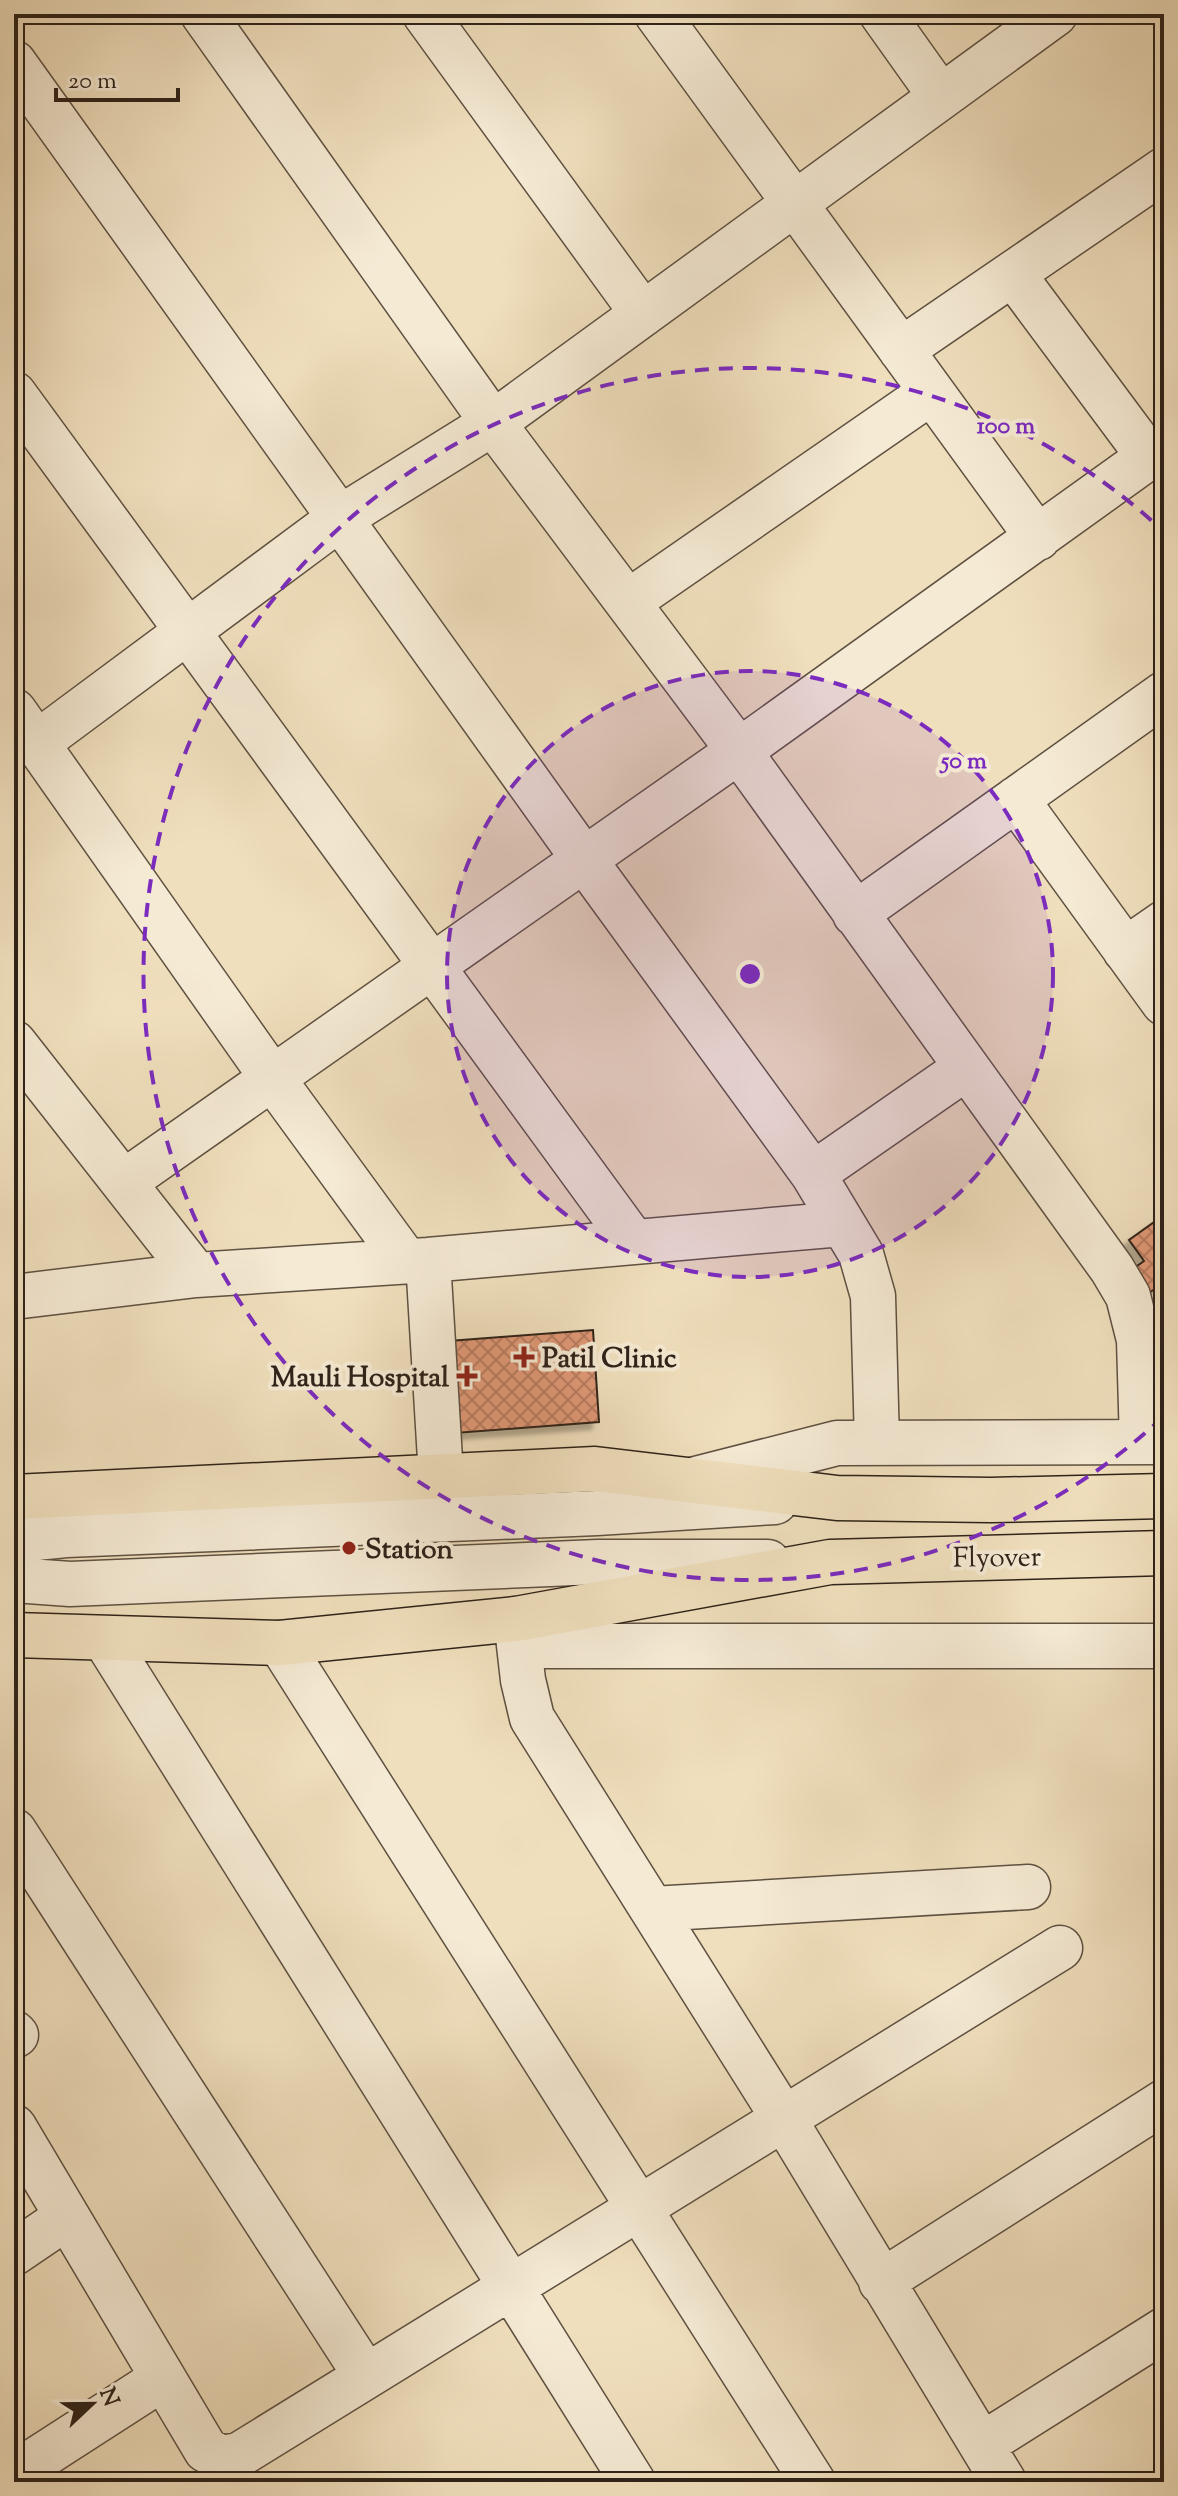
<svg xmlns="http://www.w3.org/2000/svg" width="1178" height="2496" font-family="'Sorts Mill Goudy',serif">
  <style>
    .building { fill: url(#building-cross-hatch); stroke: #2e2219; stroke-width: 2; filter: url(#shadow) }
    .lines { fill: none; stroke-linecap: round; stroke-linejoin: round }
    .minor-casing { stroke: #5e5142; stroke-width: 47 }
    .major-casing { stroke: #2e2219; stroke-width: 47 }
    .minor { stroke: #f5ead4; stroke-width: 44 }
    .major { stroke: #f0dfbd; stroke-width: 44 }
    .ring { fill: none; stroke: #7b2cbf; stroke-width: 4; stroke-dasharray: 14 10 }
    .poi-dot { fill: #8f2418; stroke: #f5ead4; stroke-width: 3 }
    .labels { text-anchor: middle; stroke-width: 8; stroke-linejoin: round; paint-order: stroke }
    .poi-label { font-size: 28px; font-weight: bold; fill: #2e2219; stroke: #f5ead4; text-anchor: start }
    .street-label { font-size: 28px; fill: #2e2219; stroke: #f5ead4 }
    .centre { fill: #7b2cbf; stroke: #f5ead4; stroke-width: 4 }
    .ring-label { font-size: 24px; text-anchor: middle; font-weight: bold; fill: #7b2cbf; stroke: #f5ead4; stroke-width: 8; stroke-linejoin: round; paint-order: stroke }
  </style>
  <defs>
    <pattern id="building-cross-hatch" width="8" height="8" patternUnits="userSpaceOnUse" patternTransform="scale(2)"><rect width="8" height="8" fill="#e19876"/><path d="M0 0l8 8M0 8l8-8" fill="none" stroke="#b77c60"/></pattern>
    <filter id="shadow"><feDropShadow dx="-7" dy="7" stdDeviation="2" flood-color="#0004"/></filter>
  </defs>
  <rect width="100%" height="100%" fill="#f0dfbd"/>
  <filter id="stains"><feTurbulence type="fractalNoise" baseFrequency=".0025" numOctaves="4"/><feColorMatrix values="0 0 0 0 .2 0 0 0 0 .09 0 0 0 0 .02 0 0 0 .5 -.17"/></filter>
  <radialGradient id="worn" r=".72"><stop offset=".6" stop-color="#630" stop-opacity="0"/><stop offset="1" stop-color="#630" stop-opacity=".3"/></radialGradient>
  <!-- building -->
  <path class="building" d="M1164,1215V1283L1144,1296L1127,1273L1144,1261L1129,1240Z
    M593,1330L599,1422L455,1433L449,1341Z"/>
  <g class="lines">
    <defs>
      <path id="minor" d="M203,14L493,423L739,751L1112,1269L1128,1296L1139,1340L1142,1442
        M425,14L643,314
        M657,14L1038,538
        M882,14L941,97
        M14,63L583,858L813,1174L861,1254L873,1296L877,1443
        M1013,274L1149,457
        M901,350L1164,170
        M14,394L632,1240
        M628,602L930,393
        M14,711L273,1079L406,1261
        M37,743L340,518L493,423L1055,14
        M1016,799L1164,1003
        M855,914L1164,694
        M1125,950L1164,923
        M14,1043L196,1275
        M813,1174L966,1068
        M124,1182L739,751L1164,446
        M428,1260L441,1476
        M14,1297L196,1275L428,1260L842,1224
        M688,1481L837,1443L1164,1442
        M14,1540L66,1535L597,1513L775,1502
        M14,1580L70,1584L598,1562H768
        M516,1619L523,1680L532,1718L784,2119L1004,2482
        M105,1639L633,2482
        M280,1643L813,2482
        M519,1646H1164
        M14,1831L366,2376
        M652,1909L1028,1887
        M14,2033L16,2035
        M14,2127L206,2450L222,2458L239,2455L1060,1948
        M14,2253L67,2217
        M881,2282L1164,2102
        M983,2444L1164,2330
        M14,2474L163,2378"/>
      <path id="major" d="M14,1497L595,1469L837,1498L991,1500L1164,1496
        M14,1635L280,1643L516,1619L830,1562L1164,1553"/>
    </defs>
    <!-- minor casing -->
    <use href="#minor" class="minor-casing"/>
    <!-- major casing -->
    <use href="#major" class="major-casing"/>
    <!-- minor -->
    <use href="#minor" class="minor"/>
    <!-- major -->
    <use href="#major" class="major"/>
  </g>
  <!-- distance rings -->
  <circle cx="750" cy="974" r="303" fill="#7b2cbf" fill-opacity=".12"/>
  <g class="ring">
    <circle cx="750" cy="974" r="303"/>
    <path d="M1163 1417A606 606 0 1 1 1163 531"/>
  </g>
  <!-- markers -->
  <g class="poi-dot">
    <path d="M520 1345h8v8h8v8h-8v8h-8v-8h-8v-8h8z"/>
    <path d="M463 1364h8v8h8v8h-8v8h-8v-8h-8v-8h8z"/>
    <circle cx="349" cy="1548" r="8"/>
  </g>
  <g class="labels">
    <!-- poi labels -->
    <g class="poi-label">
      <text x="542" y="1367">Patil Clinic</text>
      <text x="449" y="1386" text-anchor="end">Mauli Hospital</text>
      <text x="365" y="1558">Station</text>
    </g>
    <!-- street labels -->
    <g class="street-label">
      <text transform="translate(997 1556) rotate(-1)" y="10">Flyover</text>
    </g>
  </g>
  <circle cx="750" cy="974" r="12" class="centre"/>
  <g class="ring-label">
    <text x="1006" y="433">100 m</text>
    <text x="964" y="768">50 m</text>
  </g>
  <!-- margin -->
  <rect width="1178" height="2496" fill="none" stroke="#f0dfbd" stroke-width="48"/>
  <rect x="16" y="16" width="1146" height="2464" fill="none" stroke="#2e2219" stroke-width="4"/>
  <rect x="24" y="24" width="1130" height="2448" fill="none" stroke="#2e2219" stroke-width="2"/>
  <!-- north arrow -->
  <g transform="translate(92 2404) rotate(68)" stroke="#f5ead4" stroke-width="6" paint-order="stroke">
  <path d="M0-6L14 30L0 20L-14 30Z" fill="#2e2219"/>
  <text y="-12" font-size="22" font-weight="bold" text-anchor="middle" fill="#2e2219">N</text>
  </g>
  <!-- scale -->
  <path d="M56 88v12h122v-12" fill="none" stroke="#2e2219" stroke-width="4"/>
  <text x="68" y="88" font-size="24" fill="#2e2219" stroke="#f5ead4" stroke-width="6" paint-order="stroke">20 m</text>
  <rect width="100%" height="100%" filter="url(#stains)"/>
  <rect width="100%" height="100%" fill="url(#worn)"/>
</svg>
